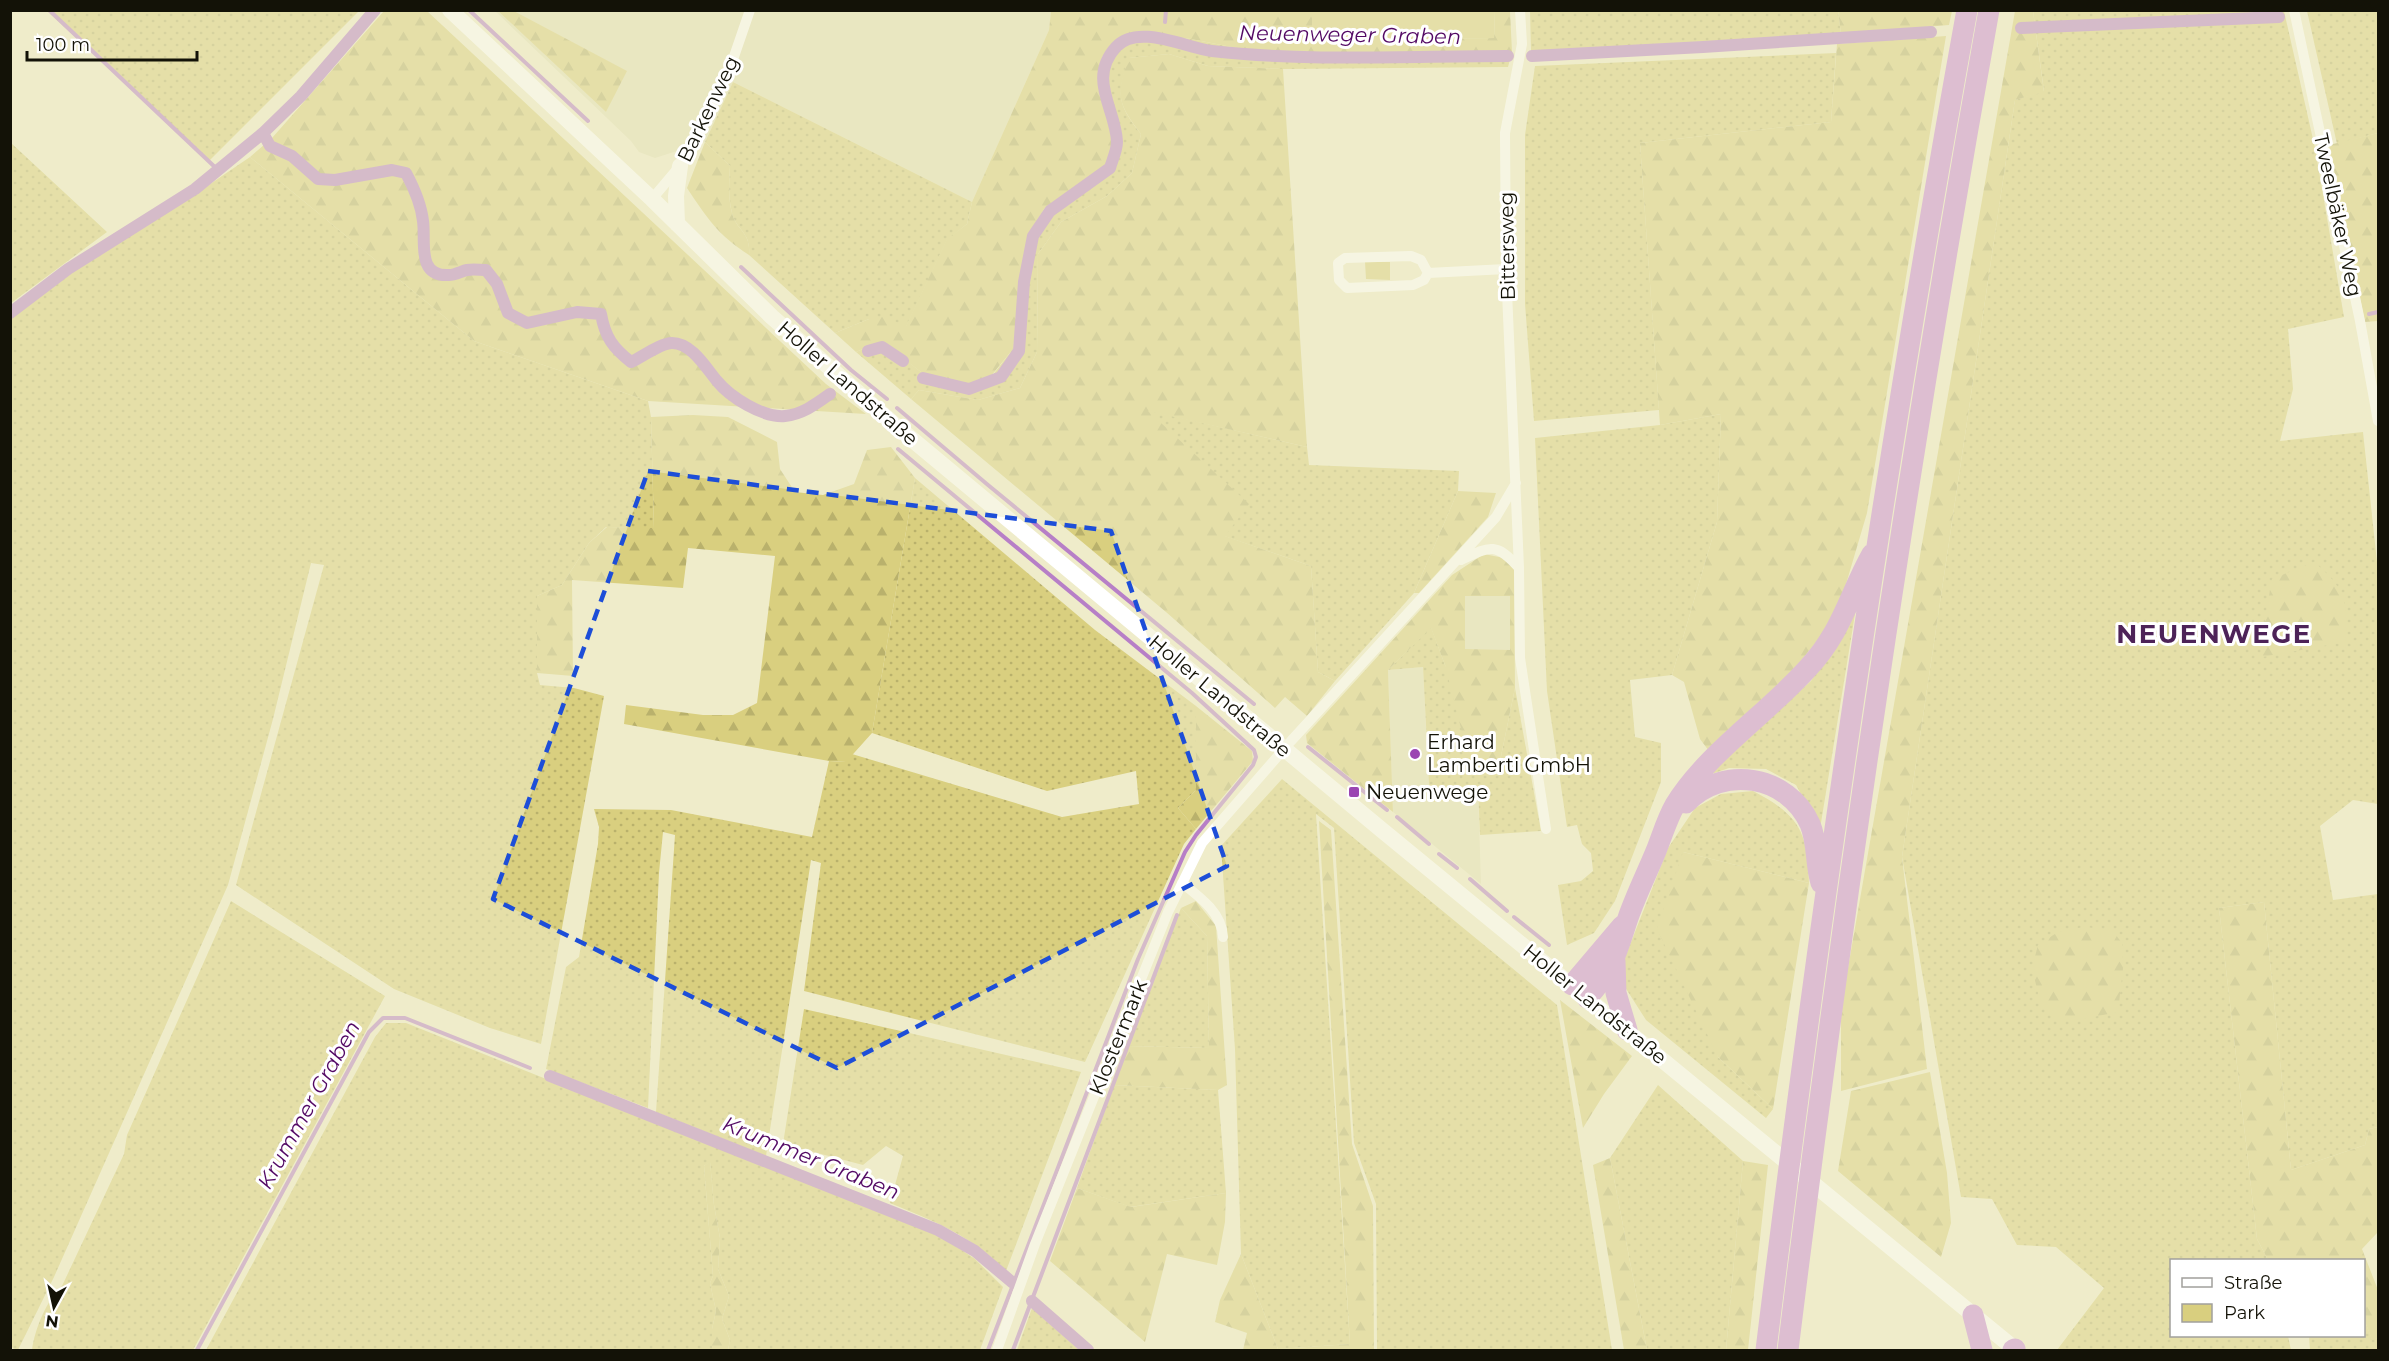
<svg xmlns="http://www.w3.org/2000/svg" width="2389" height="1361" font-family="Montserrat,sans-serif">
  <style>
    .built { fill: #e3dfb6 }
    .grass { fill: url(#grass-dots) }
    .forest { fill: url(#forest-firs); fill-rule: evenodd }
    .park { fill: #d9cf7f }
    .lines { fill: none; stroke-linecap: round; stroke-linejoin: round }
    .stream { stroke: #b77fc7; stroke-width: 4 }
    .canal { stroke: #b77fc7; stroke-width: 12 }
    .minor { stroke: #fff; stroke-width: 10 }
    .secondary { stroke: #fff; stroke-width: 16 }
    .motorway { stroke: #c786da; stroke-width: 21 }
    .marked { fill: none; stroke: #1d4ed8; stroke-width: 4.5; stroke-dasharray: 12 8; stroke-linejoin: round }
    .poi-dot { fill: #9b45b2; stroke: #fff; stroke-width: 2 }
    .labels { text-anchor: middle; stroke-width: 6; stroke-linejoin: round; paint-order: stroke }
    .street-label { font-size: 20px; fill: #131207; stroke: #fff }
    .poi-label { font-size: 20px; fill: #131207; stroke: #fff; text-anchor: start }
    .water-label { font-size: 21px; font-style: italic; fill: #530964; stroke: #fff }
    .district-label { font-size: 26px; font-weight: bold; letter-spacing: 1.5px; fill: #4d2358; stroke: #fff }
  </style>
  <defs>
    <pattern id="grass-dots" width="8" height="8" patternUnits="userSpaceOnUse" patternTransform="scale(1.5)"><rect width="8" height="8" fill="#d9cf7f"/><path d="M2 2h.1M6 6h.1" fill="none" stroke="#b9b16c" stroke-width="1.8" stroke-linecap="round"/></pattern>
    <pattern id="forest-firs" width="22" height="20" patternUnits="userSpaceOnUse" patternTransform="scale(1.5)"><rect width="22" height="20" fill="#d9cf7f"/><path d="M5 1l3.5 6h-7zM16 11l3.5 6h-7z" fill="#b9b16c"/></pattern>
  </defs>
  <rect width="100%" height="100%" fill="#efecca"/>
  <!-- built -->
  <path class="built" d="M495,11H498L606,112L626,71L514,11H1051L1049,30L972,202L733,82L705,142L655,158L639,152L631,141Z
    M1464,596H1511V650H1465Z
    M1423,667L1427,748L1449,791L1478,790L1481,884L1393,812L1388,670Z"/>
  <!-- grass -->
  <path class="grass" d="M47,11H359L209,161Z
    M1530,11H1838L1841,34L1531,51Z
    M2033,11H2284L2315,148L2344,317L2288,329L2293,389L2280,441L2363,432L2378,571V804L2353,800L2320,826L2333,900L2378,894V1127L2369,1129L2365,1145L2291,1170L2264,902L2219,908L2257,1239L2268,1260H2172V1336H2288L2291,1350H2057L2104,1288L2056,1247L2017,1245L1992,1199L1961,1197L1902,857L2015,100L2044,91Z
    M2307,11H2378V133L2337,144Z
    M1133,34L1191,39L1262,53L1512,52L1508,67L1283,69L1208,66L1169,54L1129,58C1117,95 1116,102 1141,134L1132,173L1107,196L1061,222L1038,254L1037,352L1020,388L978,400L919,390L911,399L856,352L872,345L885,344L925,375L969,386L992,376L1013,349L1027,238L1044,209L1081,185L1113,142C1108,122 1093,74 1103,56C1110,44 1121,39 1133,34Z
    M1836,53L1831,122L1640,143L1659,410L1534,421L1525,304V135L1535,66Z
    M733,82L972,202L967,224L947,240L906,327L869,319L835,333L749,255C751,231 737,232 732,213C728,198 729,182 730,166L705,142Z
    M10,142L107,232L11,303H10Z
    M250,157L474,341L648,401L651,417L654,529L606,527L589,543L562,585L537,596V673L540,685L574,688L604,696L541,1044L490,1028L394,989L236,885L324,565L311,563L273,719L228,885L54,1277L18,1350H15L10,1345V317L71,271L191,197Z
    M1147,410L1307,447L1309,465L1459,471L1458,491L1414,593L1335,681L1318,672L1311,566L1224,536Z
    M1721,414L1717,522L1672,675L1630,680L1635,737L1661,743V782L1615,901L1594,933L1567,945L1558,885L1581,881L1593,871L1591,853L1582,844L1577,825L1567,827L1547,691L1535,438L1660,425Z
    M915,478L1095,630L1196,706V790L1178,808L1196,829L1184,844L1085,1062L804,991L821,863L811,860L766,1156L656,1112L675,835L663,832L659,873L648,1108L546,1069L566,967L579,957L598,844L599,827L594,809L671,810L812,837L829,761L845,762L852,754L1062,817L1139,804L1136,771L1047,791L872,733Z
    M1856,608L1820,829L1796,785L1766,769L1729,768L1703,777L1811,681Z
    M1431,627L1445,665L1499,766L1515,688L1541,831L1480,835L1478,790L1450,791V801L1430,802L1423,667L1388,670Z
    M1282,779L1557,1005L1612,1350H1377L1376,1204L1354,1143L1334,828L1316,814L1350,1344L1278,1349L1241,1254L1235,1049L1221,846Z
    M1753,791C1799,815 1808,831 1809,883L1683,852L1718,1057L1773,1109L1766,1118L1646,1020L1623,984L1622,965L1668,848L1695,808L1721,794Z
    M231,901L385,996L193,1350H32C35,1329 46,1301 62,1286L124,1154L127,1135Z
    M1181,908L1207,936L1209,1048L1128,1046Z
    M804,1009L1081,1072L1006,1271C970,1235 936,1222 890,1203L903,1156L886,1146L863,1165L783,1144Z
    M386,1023H406L944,1238L975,1259L1003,1287L980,1350H728L730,1340L722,1319L729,1296L718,1269L720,1238L714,1205L710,1162L704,1166L713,1276L710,1283L716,1311L712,1329V1350H206L375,1037Z
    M1114,1085L1218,1090L1226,1193L1130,1207L1077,1188Z
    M1658,1085L1743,1161L1726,1350H1647L1610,1158Z
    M1032,1308L1079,1350H1017Z
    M2364,1319L2372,1339L2378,1338V1350H2310L2309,1336H2364Z"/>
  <!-- forest -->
  <path class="forest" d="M384,11H427L826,384L866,414L648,401L474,341L250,157L272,138Z
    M498,11H514L627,71L606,112Z
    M1051,11H1312V40L1494,38L1495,11H1510L1512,52L1262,53L1191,39L1132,34L1115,42L1102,57L1100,93L1113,142L1105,168L1044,209L1027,238L1013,349L991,376L969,386L925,375L885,345H872L856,352L835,333L869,319L883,317L906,326L947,239L967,224L972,202L1049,30Z
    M1838,11V10L1952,11L1949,25L1841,34Z
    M2015,11H2033L2044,92L2015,100L1902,857L1927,1069L1841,1091V1008Z
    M1946,36L1867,513L1836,618L1786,679L1709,751L1700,739L1684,682L1672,675L1717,522L1721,414L1660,425L1640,143L1831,122L1837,44Z
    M1169,54L1208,66L1283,69L1307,447L1148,411L1249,504L1225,536L1311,566L1318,672L1335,681L1307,716L1285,697L1275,708L1166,612L911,399L919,390L978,400L1020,388L1037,352L1038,254L1061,222L1107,196L1132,173L1141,134C1117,102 1116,96 1128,58Z
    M2378,133V321L2365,322L2329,145Z
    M705,142L730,166C729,182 728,198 732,213C737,232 751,231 749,255C718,235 707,218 687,188Z
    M693,415L728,417L777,442L780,469L795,492L823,495L854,484L867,450L891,447L915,478L872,733L846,762L829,761L624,724L626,705L703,715H733L757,703L775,556L688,548L683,588L572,580L573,676L537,673V596L562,585L589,543L607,527L654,528L651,417Z
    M1458,491L1496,493L1488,517L1419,593H1414Z
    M1484,554L1504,558L1514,568L1515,688L1499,766L1470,764L1445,665L1431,628L1388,670L1393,812L1307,743L1306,735L1452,575ZM1465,596H1510V650L1465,649Z
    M2314,562C2347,590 2347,600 2345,642L2262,657L2265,619L2272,579Z
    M1196,706L1252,751L1253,761L1196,829L1178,808L1196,790Z
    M1319,821L1331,830L1352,1144L1373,1206L1374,1350H1243L1247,1333L1215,1322L1220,1300L1241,1254L1278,1349L1350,1344Z
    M1683,852L1809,883L1773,1109L1718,1057L1657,929Z
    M1196,901L1216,926L1227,1085L1218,1090L1114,1085L1128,1046L1209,1048L1207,936L1181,908Z
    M2264,902L2291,1170L2365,1145L2369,1129L2378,1127V1232L2362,1249L2378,1290V1338L2372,1340L2364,1319V1260H2268L2257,1239L2219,908Z
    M2084,927L2112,930L2122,943L2123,968L2118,1012L2083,1019H2058L2040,1001L2032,968L2038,945L2058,932Z
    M1560,1000L1632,1056L1604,1094L1583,1128Z
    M1930,1072L1947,1173L1951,1223L1941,1257L1838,1171L1851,1091Z
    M1610,1158L1647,1350H1624L1593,1165Z
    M710,1161L714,1205L720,1238L718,1269L729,1296L722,1319L730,1340L728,1350H712V1329L716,1311L710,1283L713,1276L704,1166Z
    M1743,1161L1768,1165L1748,1350H1726Z
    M1077,1188L1131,1207L1226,1193L1225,1222L1217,1265L1167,1254L1145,1342L1050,1261Z"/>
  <!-- park -->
  <path class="park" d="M1312,11H1495L1494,38L1312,41Z
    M1365,262H1390V280L1366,279Z"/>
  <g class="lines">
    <!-- stream -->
    <path class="stream" d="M49,10L218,170
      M469,10L588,121
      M1165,22L1166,10
      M741,267L851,370L887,399
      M2369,314L2378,312
      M897,408L988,485L1254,704
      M898,449L1192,693L1254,750L1256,757L1253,765L1196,835L1185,852L1138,959L988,1350
      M1308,747L1387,810
      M1397,817L1429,844
      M1439,854L1457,868
      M1470,879L1507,911
      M1514,917L1549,945
      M197,1350L369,1032L383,1018H405L530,1068
      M1013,1350L1177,915"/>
    <!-- canal -->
    <path class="canal" d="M2021,28L2279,17
      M1532,56L1703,47L1931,32
      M263,133L270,146L292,156L318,179L335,180L392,170L406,173C414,188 421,203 423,221C426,241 416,277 449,275C455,275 462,271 467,270C473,269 480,270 486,270L497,284L508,313L527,323L577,312L601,314C605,337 613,348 631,362C642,357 661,343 672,343C692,343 706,368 717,381C730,397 763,418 785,416C803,414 816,404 830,394
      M10,313L68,269L195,189L263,133L301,96L375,10
      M868,351L882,347L903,361
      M923,378L969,389L1001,377L1019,351L1024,282L1033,236L1050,211L1110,168C1112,161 1117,150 1117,142C1116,109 1087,79 1116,47C1138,23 1186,48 1212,51C1310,62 1410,56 1508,56
      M550,1076L938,1230L975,1251L1013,1283
      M1032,1301L1088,1350"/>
    <!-- minor -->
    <path class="minor" d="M1520,10L1522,44L1505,133L1506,269L1519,568L1520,658L1546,829
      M2294,10L2360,321L2378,421
      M652,199L690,154L728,74L750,10
      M1411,256L1421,260L1428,273L1424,280L1413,285L1347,288L1339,280L1338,263L1345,258Z
      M1428,273L1506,269
      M1461,560C1490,546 1496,542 1519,568
      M1182,883C1200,897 1222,913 1223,937
      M997,1350L1035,1244L1168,912L1202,843L1291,741L1496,517L1516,483"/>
    <!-- secondary -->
    <path class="secondary" d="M450,10L652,199L772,317L896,426L1383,831L2016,1350
      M677,224L676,196L680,166"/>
    <!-- motorway -->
    <path class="motorway" d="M1686,803C1723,764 1788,775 1810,824C1818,843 1815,863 1821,883
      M1615,961L1616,993L1627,1030
      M1572,985L1622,926
      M1587,998C1614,968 1616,954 1628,918C1636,895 1647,873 1656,851C1662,836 1667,819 1675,805C1705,755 1768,713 1808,668C1842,632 1849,595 1872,554
      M1973,1315L1982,1350
      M1766,1350C1821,902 1886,455 1967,10
      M1788,1350C1843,902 1909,455 1989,10
      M2013,1350L2015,1349"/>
  </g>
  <!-- marked area -->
  <path d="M0 0H2389V1361H0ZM648,471L1111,531L1227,866L837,1068L493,899Z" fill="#efecca" fill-opacity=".55" fill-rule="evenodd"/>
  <path class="marked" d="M648,471L1111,531L1227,866L837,1068L493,899Z"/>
  <!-- markers -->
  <g class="poi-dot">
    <circle cx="1415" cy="754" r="6"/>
    <rect x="1348" y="786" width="12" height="12" rx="3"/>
  </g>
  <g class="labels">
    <!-- street labels -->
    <g class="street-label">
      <text transform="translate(708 109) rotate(-64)" y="7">Barkenweg</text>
      <text transform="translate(2338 215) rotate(78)" y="7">Tweelbäker Weg</text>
      <text transform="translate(1507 246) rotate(-91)" y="7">Bittersweg</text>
      <text transform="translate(848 383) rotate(41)" y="7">Holler Landstraße</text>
      <text transform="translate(1220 696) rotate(40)" y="7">Holler Landstraße</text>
      <text transform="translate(1595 1004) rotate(39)" y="7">Holler Landstraße</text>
      <text transform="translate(1118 1037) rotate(-68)" y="7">Klostermark</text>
    </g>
    <!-- poi labels -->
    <g class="poi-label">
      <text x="1427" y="749">Erhard<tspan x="1427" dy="23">Lamberti GmbH</tspan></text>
      <text x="1366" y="799">Neuenwege</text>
    </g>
    <!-- water labels -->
    <g class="water-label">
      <text transform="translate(1350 35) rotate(1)" y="7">Neuenweger Graben</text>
      <text transform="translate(309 1105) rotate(-61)" y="7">Krummer Graben</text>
      <text transform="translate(811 1158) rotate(22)" y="7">Krummer Graben</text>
    </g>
    <!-- district labels -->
    <g class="district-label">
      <text x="2214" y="643">NEUENWEGE</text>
    </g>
  </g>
  <!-- border -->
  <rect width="2389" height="1361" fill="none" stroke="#131207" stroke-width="24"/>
  <!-- legend -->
  <rect x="2170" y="1259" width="195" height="78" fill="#ffffff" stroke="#a1a09c" stroke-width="1.5"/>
  <rect x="2182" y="1278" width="30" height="9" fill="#ffffff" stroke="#a1a09c" stroke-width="1.5"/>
  <text x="2224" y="1289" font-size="18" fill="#131207">Straße</text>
  <rect x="2182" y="1304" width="30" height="18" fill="#d9cf7f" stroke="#a1a09c" stroke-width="1.5"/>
  <text x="2224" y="1319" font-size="18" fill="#131207">Park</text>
  <!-- north arrow -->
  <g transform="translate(54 1307) rotate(188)" stroke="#ffffff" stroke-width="4.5" paint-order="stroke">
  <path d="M0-4.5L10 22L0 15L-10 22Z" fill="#131207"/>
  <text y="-9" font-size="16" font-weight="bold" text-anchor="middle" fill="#131207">N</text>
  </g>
  <!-- scale -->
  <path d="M27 51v9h170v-9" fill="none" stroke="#131207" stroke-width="3"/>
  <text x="36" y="51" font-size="18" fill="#131207" stroke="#ffffff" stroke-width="4.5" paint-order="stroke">100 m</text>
</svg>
